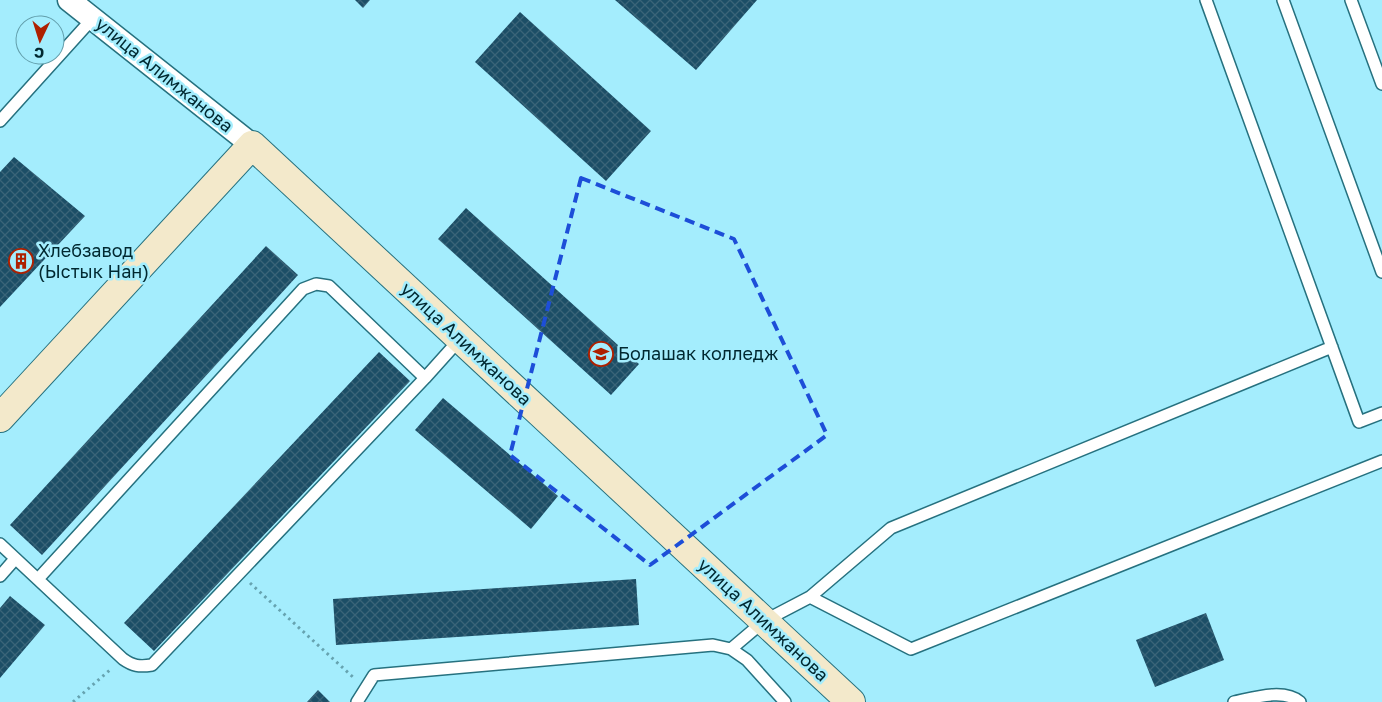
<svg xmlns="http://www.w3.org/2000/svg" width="1382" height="702" font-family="'Golos Text',sans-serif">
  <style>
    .building { fill: url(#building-cross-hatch) }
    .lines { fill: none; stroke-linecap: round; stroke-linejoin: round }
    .lane-casing { stroke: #26717f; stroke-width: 14 }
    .street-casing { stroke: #26717f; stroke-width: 25 }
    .secondary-casing { stroke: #26717f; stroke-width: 30 }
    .path { stroke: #66a3b0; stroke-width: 3; stroke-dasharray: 2.5 4; stroke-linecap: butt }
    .lane { stroke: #fff; stroke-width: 11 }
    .street { stroke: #fff; stroke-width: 22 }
    .secondary { stroke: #f3e9cb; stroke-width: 28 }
    .marked { fill: none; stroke: #1d4ed8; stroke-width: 4; stroke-dasharray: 10 6; stroke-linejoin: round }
    .labels { text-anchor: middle; stroke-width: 5; stroke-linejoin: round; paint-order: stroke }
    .street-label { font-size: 18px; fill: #002830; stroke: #a4edfd }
    .poi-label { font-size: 18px; fill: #002830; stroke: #a4edfd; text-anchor: start }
  </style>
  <defs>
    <pattern id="building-cross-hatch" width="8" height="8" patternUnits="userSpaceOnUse" patternTransform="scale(1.25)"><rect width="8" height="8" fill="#1c4e66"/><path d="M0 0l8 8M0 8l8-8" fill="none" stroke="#3a6478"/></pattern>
  </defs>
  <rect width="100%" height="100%" fill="#a4edfd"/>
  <!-- building -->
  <path class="building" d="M355,0H370L363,8Z
    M615,0H757L696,70Z
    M520,12L651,131L606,181L475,62Z
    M14,157L85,216L0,307V172Z
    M466,208L639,364L611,395L438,239Z
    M266,246L298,275L42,555L10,525Z
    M379,352L410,381L154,651L124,623Z
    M443,398L558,496L531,529L415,430Z
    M636,579L639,625L336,645L333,599Z
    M10,596L45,625L0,678V608Z
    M1206,613L1224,660L1155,687L1136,640Z
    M318,690L330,702H307Z"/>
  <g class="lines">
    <defs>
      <path id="lane" d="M1206,0L1359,422L1382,413
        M1283,0L1382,272
        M1351,0L1382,84
        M0,121L93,18
        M425,378L460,339
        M0,544L123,659C133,666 139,667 152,665L425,378L329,286L316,284L303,289L38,579
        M0,576L15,559
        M810,597L891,528L1332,347
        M731,649L764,621L810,597L911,649L1382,461
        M357,702L374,675L713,645L731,649L747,660L785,702
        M1234,702C1253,698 1284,688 1300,702"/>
      <path id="street" d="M69,0L252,145"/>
      <path id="secondary" d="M0,418L252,145L851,702"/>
    </defs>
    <!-- lane casing -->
    <use href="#lane" class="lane-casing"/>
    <!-- street casing -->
    <use href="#street" class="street-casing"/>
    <!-- secondary casing -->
    <use href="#secondary" class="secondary-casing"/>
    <!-- path -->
    <path class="path" d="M250,583L354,678
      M73,702L111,669"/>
    <!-- lane -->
    <use href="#lane" class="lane"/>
    <!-- street -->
    <use href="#street" class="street"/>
    <!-- secondary -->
    <use href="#secondary" class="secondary"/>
  </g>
  <!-- marked area -->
  <path class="marked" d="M581,178L734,239L827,435L650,565L510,455Z"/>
  <!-- icons -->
  <defs>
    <symbol id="building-ring" viewBox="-11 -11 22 22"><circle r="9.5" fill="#a4edfd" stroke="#ae2000" stroke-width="1.5"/><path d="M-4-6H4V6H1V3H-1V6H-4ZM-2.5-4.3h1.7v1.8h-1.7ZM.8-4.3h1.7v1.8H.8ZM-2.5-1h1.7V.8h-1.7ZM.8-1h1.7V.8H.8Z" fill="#ae2000"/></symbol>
    <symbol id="university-ring" viewBox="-11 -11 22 22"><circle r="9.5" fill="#a4edfd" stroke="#ae2000" stroke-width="1.5"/><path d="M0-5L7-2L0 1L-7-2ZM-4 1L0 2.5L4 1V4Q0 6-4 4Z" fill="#ae2000"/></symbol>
  </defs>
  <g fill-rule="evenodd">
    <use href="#building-ring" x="7" y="247" width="28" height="28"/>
    <use href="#university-ring" x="587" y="340" width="28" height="28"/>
  </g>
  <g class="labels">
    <!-- street labels -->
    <g class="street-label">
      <text transform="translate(164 75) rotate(39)" y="6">улица Алимжанова</text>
      <text transform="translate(466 344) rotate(43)" y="6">улица Алимжанова</text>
      <text transform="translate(763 620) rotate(43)" y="6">улица Алимжанова</text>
    </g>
    <!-- poi labels -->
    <g class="poi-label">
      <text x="38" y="257">Хлебзавод<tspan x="38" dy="21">(Ыстык Нан)</tspan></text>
      <text x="618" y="360">Болашак колледж</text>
    </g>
  </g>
  <!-- north arrow -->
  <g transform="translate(40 40) rotate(184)"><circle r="24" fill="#a4edfd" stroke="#629eab"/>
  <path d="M0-4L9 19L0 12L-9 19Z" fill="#ae2000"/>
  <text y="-8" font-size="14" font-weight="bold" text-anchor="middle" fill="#002830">С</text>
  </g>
</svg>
